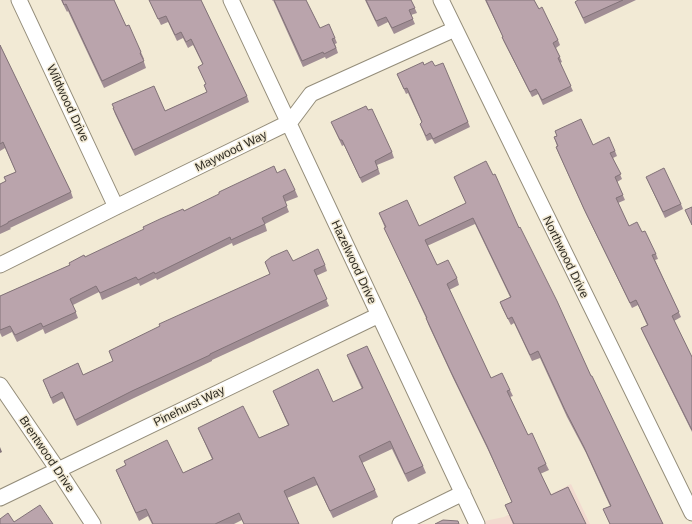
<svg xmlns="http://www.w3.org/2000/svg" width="692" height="524" font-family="Arial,sans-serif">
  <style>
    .commercial { fill: #f2dbd0 }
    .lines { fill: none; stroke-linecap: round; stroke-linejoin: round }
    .minor-casing { stroke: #948d7a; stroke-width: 17 }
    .minor { stroke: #fff; stroke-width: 15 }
    .wall { fill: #a08d94 }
    .shaded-wall { fill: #827378 }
    .building { fill: #baa4ac; stroke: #827378 }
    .labels { text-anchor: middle; stroke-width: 3; stroke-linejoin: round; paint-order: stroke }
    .street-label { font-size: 12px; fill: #2e2b23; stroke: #f2ead5 }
  </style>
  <rect width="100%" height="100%" fill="#f2ead5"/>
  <!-- commercial -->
  <path class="commercial" d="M571,484L590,524H470L504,517Z"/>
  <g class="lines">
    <defs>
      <path id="minor" d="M19,0L116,207
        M231,0L477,524
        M441,0L692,513
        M0,265L116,207L290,122L311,94L455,29
        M0,385L58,470L93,524
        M0,498L379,315
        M400,524L463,493"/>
    </defs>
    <!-- minor casing -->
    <use href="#minor" class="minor-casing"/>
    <!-- minor -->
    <use href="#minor" class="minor"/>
  </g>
  <!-- wall -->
  <path class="wall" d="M61,0H114L126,26L141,52L144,59H143L146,68L104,88L68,11L67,12Z
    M149,0H201L247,96L249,102L135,156L115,114L113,108L165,111L207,92L204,85L206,84L198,67L203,65L193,45L188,48L183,38L177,41L168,22L161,25Z
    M272,0H306L320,28L335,38L337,43L335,44L338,53L326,59L325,57L303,67L273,0L272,1Z
    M365,0H411L417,13L411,15L415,24L394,34L388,22L378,27Z
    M485,0H534L539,9L558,40L560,45L556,48L562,62L560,63L573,91L543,105L538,94L532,97L504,42L502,37H503Z
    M578,0H636L585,24L575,2Z
    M0,45L71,192L73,198L10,228L11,229L0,234V184L6,181L4,177L16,172L5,148L0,151Z
    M424,65L435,66L468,122L470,127L435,144L432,139L427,141L420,124L422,123L408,93L406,94L397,74Z
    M331,122L392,152L394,158L377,165L380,174L362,183L344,145L342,146Z
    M555,131L593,145L615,151L617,156L613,158L622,179L617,182L625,200L618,203L629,226L642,232L656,254L658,259L655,260L681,317L674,321L692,357V432L643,333L641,328L647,325L638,305L632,308L586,214L558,152L556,147L557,146L554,137L557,136Z
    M277,173L295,190L298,197L285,202L289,212L265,224L267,231L233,246L232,243L157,280L156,278L140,286L139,283L102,300L99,292L73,305L78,318L45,334L43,329L17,342L12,332L2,337L0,333V296L70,265L184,211Z
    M493,175L519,228L663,524H610L603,509L610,506L586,453L567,417L540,358L532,361L514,323L511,325L502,308L500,302L510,297L475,224L427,246L437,265L457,278L459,285L449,290L491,378L510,390L513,396L510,397L528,435L546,464L549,470L540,474L551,495L586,524H513L505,505L512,502L489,452L453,378L428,324L426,318L387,234L384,228H385L379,213L419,226L466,203L454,177Z
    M646,177L681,204L683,209L665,218Z
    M293,261L325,265L327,271L316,276L329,306L212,360V361L134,398L77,426L64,398L53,404L43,380L83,375L113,361L109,351L270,274L265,262Z
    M347,355L423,466L426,473L408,482L392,449L362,463L375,490L378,497L333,518L317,485L287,498L299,524H244L242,520L234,524H152L148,516L139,521L119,477L116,470L126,465L124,461L183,473L212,459L201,435L198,428L259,438L288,425L276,398L273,391L333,402L362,389L350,363Z"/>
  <!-- shaded-wall -->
  <path class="shaded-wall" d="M0,447L2,452L0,453Z"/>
  <!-- building -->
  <path class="building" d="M62,0H114L126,26L129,25L141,52L140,53L144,61L102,81L66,4L64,5Z
    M149,0H201L247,96L133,150L113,108H114L112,104L154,86L165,111L207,92L204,85L206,84L198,67L203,64L191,39L186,42L181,32L175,35L166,16L158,19Z
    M274,0H306L320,28L329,24L335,38L332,39L336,48L324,54L323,52L302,61Z
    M366,0H411L415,8L409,10L413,19L392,28L386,17L376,21Z
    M486,0H534L539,9L542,7L558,40L553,43L560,57L558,58L571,86L542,100L536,89L530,92L502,37H503Z
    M578,0H623L583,18L575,2Z
    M0,45L71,192L8,222V223L0,227V184L6,181L4,177L16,172L3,142L0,144Z
    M432,61L435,66L443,63L468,122L433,139L430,133L426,136L420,124L422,122L407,88L404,89L397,74L423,62L424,65Z
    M366,106L368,110L372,109L392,152L375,161L378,169L360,178L342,140H340L331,122Z
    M581,119L593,145L609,137L615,151L610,153L621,174L615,177L623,195L616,198L629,226L637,222L642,232L645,231L656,254L652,255L679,312L672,316L692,357V430L641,328L648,325L636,300L630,303L584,209L556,147L558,146L554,137L557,136L555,131Z
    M486,161L493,175L495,174L519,228L520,227L557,301L591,376H592L663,524H610L603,509L611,506L584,447L565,410L538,351L530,355L512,317L508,319L500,302L511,297L473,218L425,240L437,265L448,260L457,278L447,284L491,378L502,373L510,390L507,391L528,435L532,433L546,464L538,468L551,495L568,487L586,524H514L505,505L512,502L487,446L451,372L426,318H427L384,228L386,227L379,213L407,200L419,226L466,203L454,177Z
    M274,166L277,173L285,169L295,190L283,196L287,206L262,218L265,224L231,240L230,237L155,274L154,272L138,280L136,277L100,293L96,286L70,299L76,312L43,327L41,323L15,335L10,326L0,330V296L70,265L69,263L84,255L85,257L144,229L143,227L160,219L183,209L184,211L219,194V192Z
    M664,168L681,204L663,212L646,177Z
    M692,207V225L685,210Z
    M318,249L325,265L314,270L327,299L210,354V355L132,391L75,420L62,392L51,398L43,380L78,363L83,375L113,361L109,351L160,326L159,324L270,274L265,262L271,257L287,250L293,261Z
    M367,346L423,466L405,474L390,441L359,456L375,490L330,511L314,477L284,491L299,524H244L239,513L215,524H153L146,509L136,513L116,470L126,465L124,461L167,440L183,473L213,459L198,428L243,406L259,438L289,425L273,391L318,369L333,402L363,388L347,355Z
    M40,505L53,524H0V519L8,513L14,522Z
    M443,520L458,521L459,524H435Z"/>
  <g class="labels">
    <!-- street labels -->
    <g class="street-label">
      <text transform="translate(68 103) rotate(65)" y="4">Wildwood Drive</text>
      <text transform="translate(231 151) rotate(-26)" y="4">Maywood Way</text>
      <text transform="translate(566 257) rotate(64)" y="4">Northwood Drive</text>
      <text transform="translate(354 262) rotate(65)" y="4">Hazelwood Drive</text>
      <text transform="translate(189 406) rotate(-26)" y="4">Pinehurst Way</text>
      <text transform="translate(47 454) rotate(56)" y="4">Brentwood Drive</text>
    </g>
  </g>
</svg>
